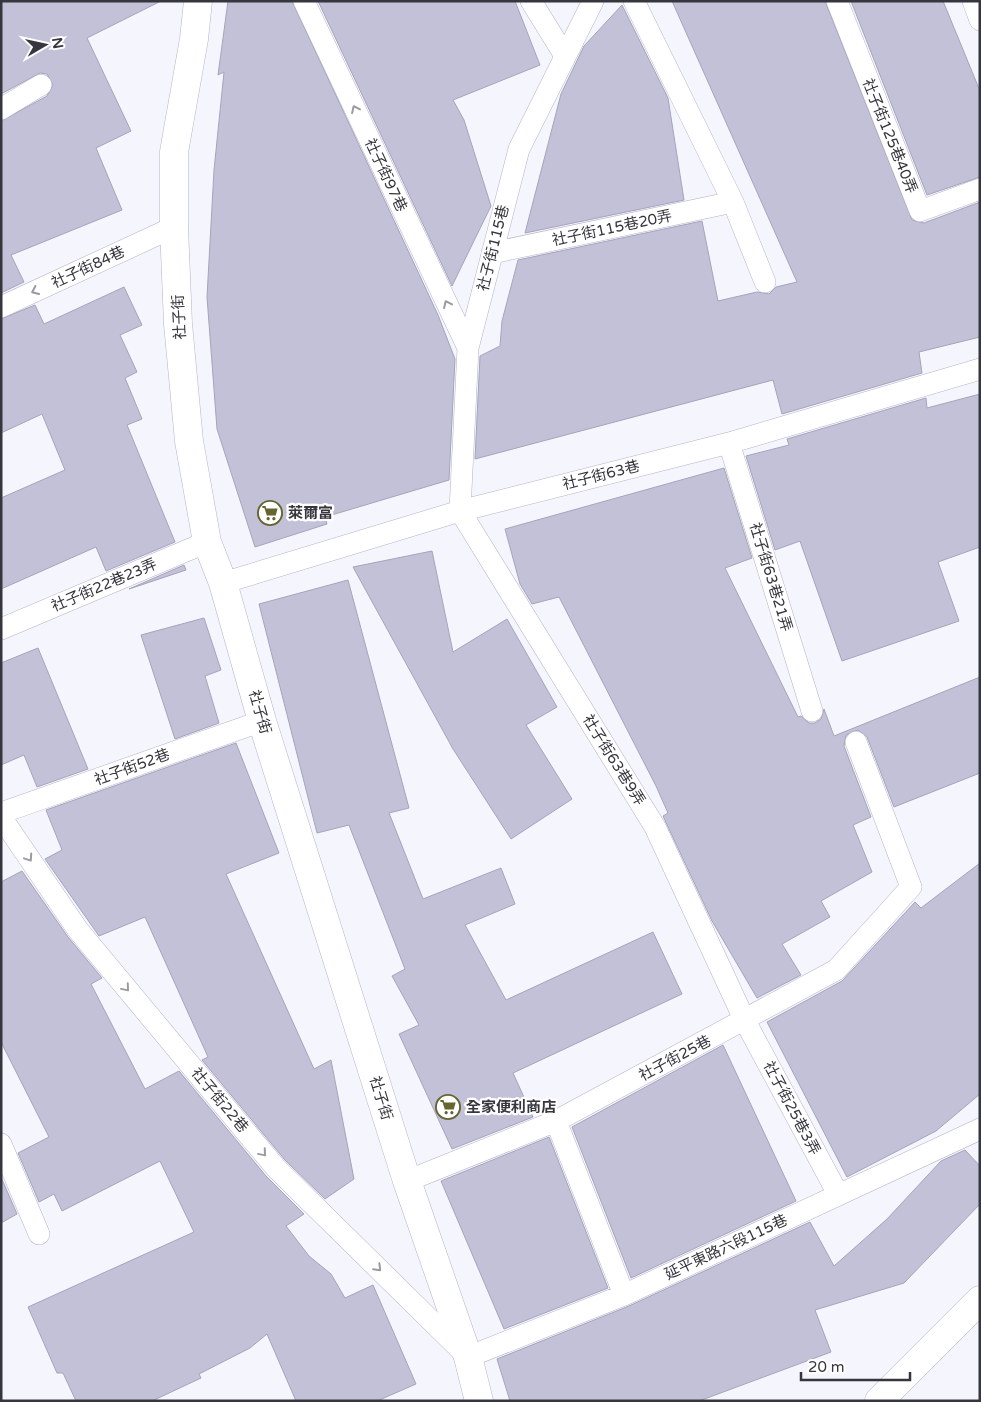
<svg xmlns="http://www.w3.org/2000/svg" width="981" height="1402" font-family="'Varela Round','Noto Sans TC',sans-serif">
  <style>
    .building { fill: #c2c1d8; stroke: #a5a4ba }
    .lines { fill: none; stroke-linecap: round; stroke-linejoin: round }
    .lane-casing { stroke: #b5b3ca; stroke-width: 22 }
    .street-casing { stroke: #b5b3ca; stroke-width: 29 }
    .secondary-casing { stroke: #b5b3ca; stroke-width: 29 }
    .lane { stroke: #fff; stroke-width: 21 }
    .street { stroke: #fff; stroke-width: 28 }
    .secondary { stroke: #fff; stroke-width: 28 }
    .oneway { stroke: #9a9a9f }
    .labels { text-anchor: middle; stroke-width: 4.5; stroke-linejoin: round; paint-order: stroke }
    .street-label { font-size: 15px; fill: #36363f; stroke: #fff }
    .poi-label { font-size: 15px; font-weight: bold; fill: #36363f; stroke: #fff; text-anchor: start }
  </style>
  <rect width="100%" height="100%" fill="#f5f5fe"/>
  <!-- building -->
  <path class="building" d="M1,1H161L87,38L131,131L96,148L122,210L11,255L24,282L1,293V121L47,96L53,85L47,74L40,73L1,94Z
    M228,1H292L438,315L455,359L449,480L325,517L327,524L255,547L217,429L207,297L214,170L224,72L218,75Z
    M318,1H515L540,65L453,100L464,120L491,206L452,286Z
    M672,1H825L912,220L924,223L980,202V337L919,352L922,373L782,414L773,380L475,459L480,356L500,346L502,321L518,260L702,221L718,301L757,292L769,294L776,287L797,282Z
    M851,1H943L980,91V177L927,195Z
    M622,5L668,98L684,200L525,233L561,94L584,46Z
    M124,287L142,325L120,335L137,372L125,378L142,419L127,425L175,542L106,571L96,547L1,589V498L65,470L42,414L1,433V319L35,305L44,324Z
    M980,394V547L938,562L959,621L842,661L800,541L775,550L746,456L789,445L787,439L926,398L927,408Z
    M724,468L752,558L725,568L798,717L801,716L809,723H815L821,719L824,709L834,736L980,677V773L894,807L867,737L858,730L846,735L844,746L871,817L853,825L872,872L821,901L830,917L782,944L801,975L757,998L712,921L663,816L668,813L656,786L559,597L532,604L520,584L505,529Z
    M432,551L453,652L507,619L557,707L526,725L572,799L511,839L453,749L353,567Z
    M184,565L186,570L129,589Z
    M348,580L409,808L389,813L423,899L501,868L515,904L465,925L506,1000L653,932L682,994L513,1073L533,1117L452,1149L399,1034L419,1025L392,976L405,969L349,825L317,833L259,604Z
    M204,618L221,670L205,676L219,723L175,739L141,635Z
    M38,648L88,769L37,787L24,755L1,765V663Z
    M236,743L279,853L226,874L314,1069L331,1060L354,1179L325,1199L285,1160L202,1060L208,1057L145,917L99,936L45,859L62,850L46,810Z
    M980,863V1094L936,1131L847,1177L767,1022L842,981L915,902L921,908Z
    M22,871L68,937L102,978L91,984L145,1089L179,1071L266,1176L304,1214L286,1226L309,1256L331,1274L345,1298L373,1285L416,1384L377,1401H296L267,1334L250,1348L199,1374L201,1378L152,1401H76L63,1373H57L28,1307L194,1232L160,1161L62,1211L54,1194L39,1202L18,1153L49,1137L1,1042V882Z
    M723,1045L796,1201L631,1278L572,1127Z
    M549,1137L608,1288L504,1329L441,1181Z
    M965,1150L980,1166V1204L904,1283L815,1310L831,1352L699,1401H510L497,1359L629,1306L810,1222L834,1266L887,1219L941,1161Z
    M1,1177L17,1214L1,1223Z"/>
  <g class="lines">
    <defs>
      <path id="lane" d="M304,1L468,348
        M531,1L565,56
        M593,1L519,149L468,348L460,511L655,827L745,1021L838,1194
        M634,1L733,202L765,282
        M837,1L920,211L980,189
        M973,1L980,20
        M1,109L41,85
        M492,253L733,202
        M1,307L174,227
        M729,443L812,711
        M223,583L460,511L729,443L980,369
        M1,629L207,542
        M1,813L262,721
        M1,817L78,930L276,1168L468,1357L624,1295L980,1129
        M556,1121L624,1295
        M1,1144L39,1234
        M407,1181L556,1121L836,970L911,887L856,742"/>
      <path id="street" d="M198,1L194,39L174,152V227L178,324L189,441L207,542L223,583L262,721L407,1181L468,1357L479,1401"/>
      <path id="secondary" d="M879,1401L980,1300"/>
    </defs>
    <!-- lane casing -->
    <use href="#lane" class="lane-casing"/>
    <!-- street casing -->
    <use href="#street" class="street-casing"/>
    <!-- secondary casing -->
    <use href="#secondary" class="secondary-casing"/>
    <!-- lane -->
    <use href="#lane" class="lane"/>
    <!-- street -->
    <use href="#street" class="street"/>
    <!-- secondary -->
    <use href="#secondary" class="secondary"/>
  </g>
  <!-- one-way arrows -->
  <defs><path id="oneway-chevron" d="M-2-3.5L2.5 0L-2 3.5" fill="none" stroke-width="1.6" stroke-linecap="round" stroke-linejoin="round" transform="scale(1.25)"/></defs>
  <g class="oneway">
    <use href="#oneway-chevron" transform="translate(355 109) rotate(-115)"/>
    <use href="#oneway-chevron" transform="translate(35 291) rotate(155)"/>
    <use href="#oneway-chevron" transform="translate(447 304) rotate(-115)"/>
    <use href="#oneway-chevron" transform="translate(29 858) rotate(56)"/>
    <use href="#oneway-chevron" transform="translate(126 988) rotate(50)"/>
    <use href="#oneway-chevron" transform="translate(263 1153) rotate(50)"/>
    <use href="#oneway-chevron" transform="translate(378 1268) rotate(45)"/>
  </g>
  <!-- icons -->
  <defs>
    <symbol id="supermarket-ring" viewBox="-11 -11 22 22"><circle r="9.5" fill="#fff" stroke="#666532" stroke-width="1.5"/><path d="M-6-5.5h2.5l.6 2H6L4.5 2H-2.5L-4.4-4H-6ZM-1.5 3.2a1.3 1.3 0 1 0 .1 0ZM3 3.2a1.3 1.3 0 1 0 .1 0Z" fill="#666532"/></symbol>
  </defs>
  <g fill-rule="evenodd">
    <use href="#supermarket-ring" x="256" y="499" width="28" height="28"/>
    <use href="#supermarket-ring" x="434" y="1093" width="28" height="28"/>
  </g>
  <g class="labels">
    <!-- street labels -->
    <g class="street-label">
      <text transform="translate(890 136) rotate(68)" y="5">社子街125巷40弄</text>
      <text transform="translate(386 175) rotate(65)" y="5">社子街97巷</text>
      <text transform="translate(612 228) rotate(-12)" y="5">社子街115巷20弄</text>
      <text transform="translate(493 248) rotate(-76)" y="5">社子街115巷</text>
      <text transform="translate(88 267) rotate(-25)" y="5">社子街84巷</text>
      <text transform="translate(179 317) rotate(-93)" y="5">社子街</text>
      <text transform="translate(601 475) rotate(-14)" y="5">社子街63巷</text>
      <text transform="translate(771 577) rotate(73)" y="5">社子街63巷21弄</text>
      <text transform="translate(104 585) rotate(-23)" y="5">社子街22巷23弄</text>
      <text transform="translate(260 712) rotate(74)" y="5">社子街</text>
      <text transform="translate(614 760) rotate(58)" y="5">社子街63巷9弄</text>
      <text transform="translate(132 767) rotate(-20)" y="5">社子街52巷</text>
      <text transform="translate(675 1058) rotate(-28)" y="5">社子街25巷</text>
      <text transform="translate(381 1098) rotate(73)" y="5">社子街</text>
      <text transform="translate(220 1100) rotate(50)" y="5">社子街22巷</text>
      <text transform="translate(792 1108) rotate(62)" y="5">社子街25巷3弄</text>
      <text transform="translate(726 1247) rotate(-25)" y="5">延平東路六段115巷</text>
    </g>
    <!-- poi labels -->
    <g class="poi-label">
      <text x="288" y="518">萊爾富</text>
      <text x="466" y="1112">全家便利商店</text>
    </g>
  </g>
  <!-- border -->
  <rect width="981" height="1402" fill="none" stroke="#36363f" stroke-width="5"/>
  <!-- north arrow -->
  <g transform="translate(45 45) rotate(81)" stroke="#ffffff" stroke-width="4" paint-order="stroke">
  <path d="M0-4L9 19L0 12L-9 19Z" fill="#36363f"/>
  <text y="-8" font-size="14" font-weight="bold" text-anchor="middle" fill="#36363f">N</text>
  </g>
  <!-- scale -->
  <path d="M801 1372v8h109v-8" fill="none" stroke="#36363f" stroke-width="2.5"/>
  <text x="808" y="1372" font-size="15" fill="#36363f" stroke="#ffffff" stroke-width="4" paint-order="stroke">20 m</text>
</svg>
